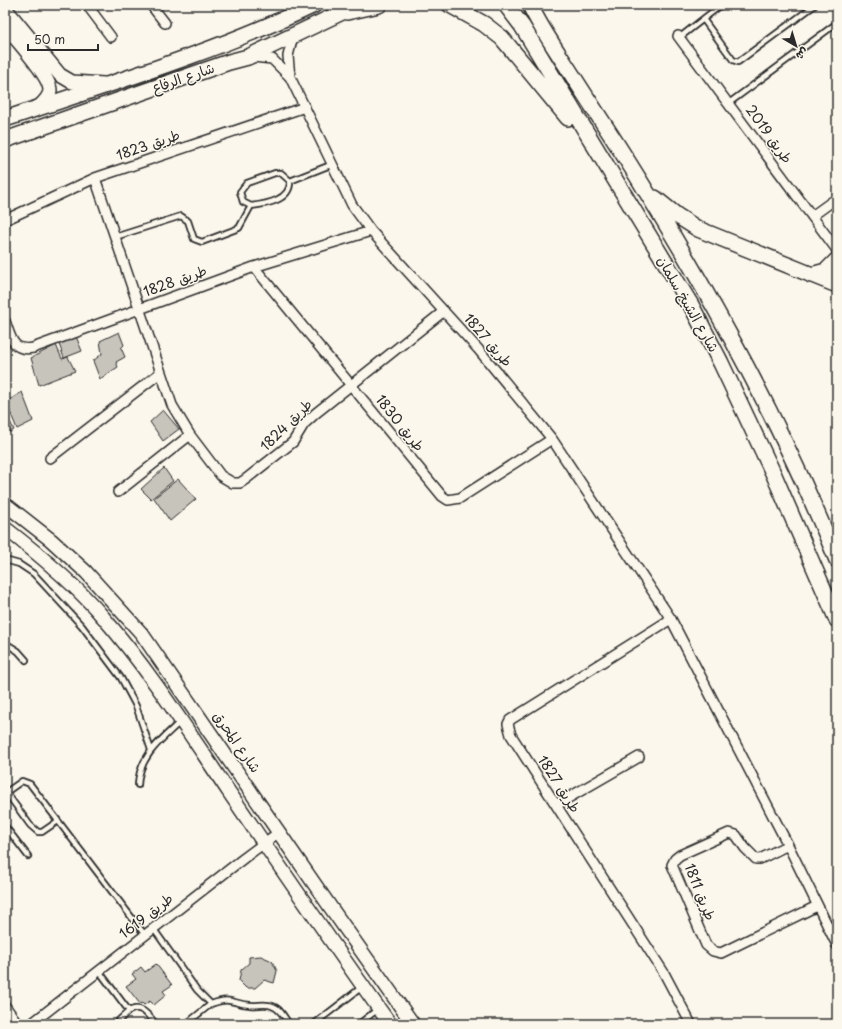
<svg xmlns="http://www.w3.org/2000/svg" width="842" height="1029" font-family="'Playpen Sans','Playpen Sans Arabic',sans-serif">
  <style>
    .building { fill: #c7c4bc; stroke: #2b2b2b }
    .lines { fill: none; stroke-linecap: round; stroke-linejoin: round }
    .lane-casing { stroke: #2b2b2b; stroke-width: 8 }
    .street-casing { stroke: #2b2b2b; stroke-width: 12 }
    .secondary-casing { stroke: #2b2b2b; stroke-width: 16 }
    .primary-casing { stroke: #2b2b2b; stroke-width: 18 }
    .lane { stroke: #fbf7ec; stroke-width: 4.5 }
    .street { stroke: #fbf7ec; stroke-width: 9 }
    .secondary { stroke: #fbf7ec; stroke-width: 13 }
    .primary { stroke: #fbf7ec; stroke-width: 15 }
    .labels { text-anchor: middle; stroke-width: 3; stroke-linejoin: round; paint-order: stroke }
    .street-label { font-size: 14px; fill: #2b2b2b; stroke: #fbf7ec }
  </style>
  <rect width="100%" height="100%" fill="#fbf7ec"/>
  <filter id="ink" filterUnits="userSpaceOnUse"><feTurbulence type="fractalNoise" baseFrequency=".025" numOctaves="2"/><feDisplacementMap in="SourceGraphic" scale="8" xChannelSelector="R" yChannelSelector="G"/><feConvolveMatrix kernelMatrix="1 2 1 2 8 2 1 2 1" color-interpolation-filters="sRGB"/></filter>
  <g filter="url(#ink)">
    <!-- building -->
    <path class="building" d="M119,332L124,345L121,348L125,357L116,362L118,367L100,379L93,361L102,354L100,341Z
      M75,334L82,351L64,358L58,341Z
      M56,345L62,359L68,357L75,371L39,385L31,358Z
      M22,392L33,421L17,429L6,402Z
      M163,410L179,429L163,441L150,422Z
      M5,411L14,430L5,434Z
      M164,468L173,481L151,499L141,489Z
      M178,479L196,499L170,521L154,498Z
      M261,956L272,961L277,971L274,983L264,980L255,988H246L239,981L241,970L249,963V957Z
      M156,964L172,985L163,991L166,995L154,1005L150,1001L144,1005L142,1003L140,1004L126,986L136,979L132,974L141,967L145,972Z"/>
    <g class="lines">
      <defs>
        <path id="lane" d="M703,19L733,60L738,62L815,5
          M679,38L721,5
          M729,103L837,23
          M275,173H281L290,181C291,200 267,204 251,206L243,202L240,192L247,183Z
          M290,181L333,164
          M115,237L181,216L188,221L194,239L202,242L239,228L251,206
          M5,560L19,564L34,574L82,626L121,678L136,706L151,750
          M5,643L18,651L26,660
          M138,785C139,756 162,739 181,721
          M6,792L30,825L38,832H42L58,821
          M5,793L22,781L30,784L145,935
          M5,826L28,856
          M153,928L197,990L211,1004C233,996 231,1004 250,1005C257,1006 266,1003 272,1006C280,1008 285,1018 289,1024
          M99,971L129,1011L115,1024
          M129,1011C141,1004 148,1015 156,1024
          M186,1024L211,1004
          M314,1024L362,987
          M359,1024L378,1009"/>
        <path id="street" d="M87,5L111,37
          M151,5L165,23
          M678,36L837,250
          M253,57L272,59L290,77L288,56L293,36
          M290,77L352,205L371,231L478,349L552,439L671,619L788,845L837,945
          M95,178L172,405L190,435L221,476L233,483H240L246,479L293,442L304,424L316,413L444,311
          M812,216L837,198
          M5,220L95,178L305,107
          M254,267L442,496L448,500L460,498L552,439
          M5,321C11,337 12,352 33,348L254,267L371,231
          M50,458L160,373
          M118,492L190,435
          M671,619L510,720L508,724L511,735L664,973L691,1024
          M556,805L639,757
          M788,845L760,859H756L745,848L736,835L729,833L680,855L675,859L672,865L706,945L713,951L721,953L817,906
          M5,1006L18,1024
          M31,1024L244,858L279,832"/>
        <path id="secondary" d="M5,8L60,75L72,82L104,84
          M5,26C15,38 50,76 50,90C50,97 43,103 38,108
          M5,504L51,540L86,572L142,634L331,908L413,1024
          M5,528C40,555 75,584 103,617C150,671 189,733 229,792C282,870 335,948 390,1024"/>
        <path id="primary" d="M450,5L484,24L502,38L568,118
          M506,5L522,26L691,305L721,363L774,475L837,620
          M530,5C541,29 557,51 571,73C595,111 620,148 643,186C718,308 783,428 837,560
          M347,12L379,5
          M5,119C109,84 215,52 314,5
          M5,140L229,62L248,57L357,5
          M655,198L676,215L698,229L837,285
          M811,275L826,271L837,260"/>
      </defs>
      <!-- lane casing -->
      <use href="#lane" class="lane-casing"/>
      <!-- street casing -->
      <use href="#street" class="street-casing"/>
      <!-- secondary casing -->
      <use href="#secondary" class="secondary-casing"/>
      <!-- primary casing -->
      <use href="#primary" class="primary-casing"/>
      <!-- lane -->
      <use href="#lane" class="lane"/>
      <!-- street -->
      <use href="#street" class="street"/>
      <!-- secondary -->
      <use href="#secondary" class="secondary"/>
      <!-- primary -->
      <use href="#primary" class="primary"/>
    </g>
  </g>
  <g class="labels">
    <!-- street labels -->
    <g class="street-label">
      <text transform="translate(183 78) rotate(-19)" y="5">شارع الرفاع</text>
      <text transform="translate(769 134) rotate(54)" y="5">طريق 2019</text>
      <text transform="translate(148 145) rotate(-19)" y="5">طريق 1823</text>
      <text transform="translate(175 281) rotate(-20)" y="5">طريق 1828</text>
      <text transform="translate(688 304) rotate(60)" y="5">شارع الشيخ سلمان</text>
      <text transform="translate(488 340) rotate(49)" y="5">طريق 1827</text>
      <text transform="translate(400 423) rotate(51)" y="5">طريق 1830</text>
      <text transform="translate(286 425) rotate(-45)" y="5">طريق 1824</text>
      <text transform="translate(237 742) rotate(55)" y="5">شارع المحرق</text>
      <text transform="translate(559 784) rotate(57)" y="5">طريق 1827</text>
      <text transform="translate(700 892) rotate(68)" y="5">طريق 1811</text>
      <text transform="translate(146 916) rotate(-38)" y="5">طريق 1619</text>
    </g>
  </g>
  <!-- margin -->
  <rect width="842" height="1029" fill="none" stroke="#fbf7ec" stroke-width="20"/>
  <rect x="10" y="10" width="822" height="1009" fill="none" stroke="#2b2b2b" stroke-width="1.5" filter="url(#ink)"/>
  <!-- north arrow -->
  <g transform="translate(796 46) rotate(142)" stroke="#fbf7ec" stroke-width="3" paint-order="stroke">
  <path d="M0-3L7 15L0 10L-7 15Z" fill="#2b2b2b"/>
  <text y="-6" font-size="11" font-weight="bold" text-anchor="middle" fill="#2b2b2b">ش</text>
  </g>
  <!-- scale -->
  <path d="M28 44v6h70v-6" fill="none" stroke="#2b2b2b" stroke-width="2"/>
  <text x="34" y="44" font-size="12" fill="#2b2b2b" stroke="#fbf7ec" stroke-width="3" paint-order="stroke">50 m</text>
</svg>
